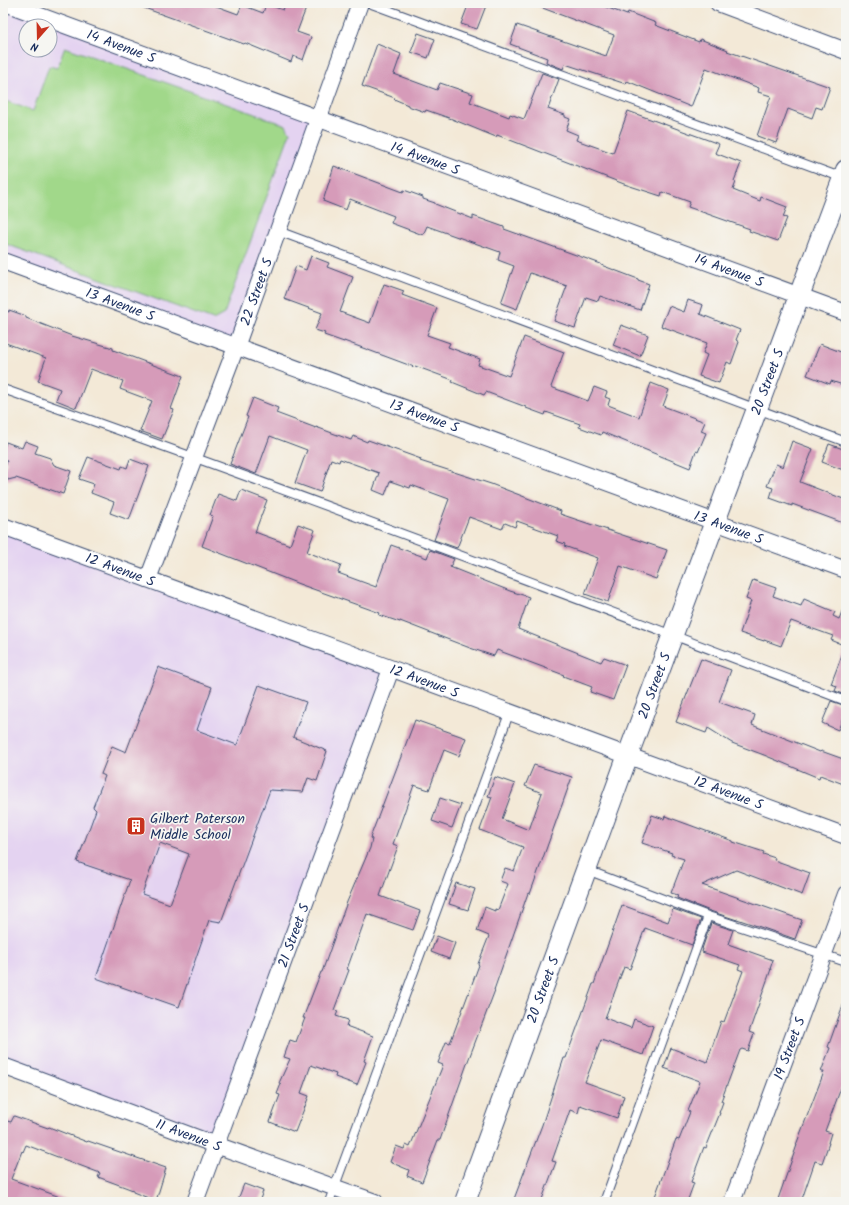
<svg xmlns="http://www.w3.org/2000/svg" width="849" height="1205" font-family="Kalam,sans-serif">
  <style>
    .built { fill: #e4d3f1; fill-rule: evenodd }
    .green { fill: #a1d88a; stroke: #5e8474 }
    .building { fill: #d69bb9; fill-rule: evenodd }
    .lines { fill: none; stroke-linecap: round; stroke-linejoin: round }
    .service-casing { stroke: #3b4b70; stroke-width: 10 }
    .minor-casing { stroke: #3b4b70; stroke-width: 18 }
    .tertiary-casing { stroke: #3b4b70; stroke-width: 22 }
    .service { stroke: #fff; stroke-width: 8 }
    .minor { stroke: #fff; stroke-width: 16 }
    .tertiary { stroke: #fff; stroke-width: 20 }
    .labels { text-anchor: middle; stroke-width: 3.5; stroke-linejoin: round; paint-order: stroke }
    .street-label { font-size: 14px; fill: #1b2f5e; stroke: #f6f6f2 }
    .poi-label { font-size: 14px; fill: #1b2f5e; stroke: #f6f6f2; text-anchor: start }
  </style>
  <rect width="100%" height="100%" fill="#f6f6f2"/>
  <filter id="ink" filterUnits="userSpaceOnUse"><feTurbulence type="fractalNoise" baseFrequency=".025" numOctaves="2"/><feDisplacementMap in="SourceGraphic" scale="8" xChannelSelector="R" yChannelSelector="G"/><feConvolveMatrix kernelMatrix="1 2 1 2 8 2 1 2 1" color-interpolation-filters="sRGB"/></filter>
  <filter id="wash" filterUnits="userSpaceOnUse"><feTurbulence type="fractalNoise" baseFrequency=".012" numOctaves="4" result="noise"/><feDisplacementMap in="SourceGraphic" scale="16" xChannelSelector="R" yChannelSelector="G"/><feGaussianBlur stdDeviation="0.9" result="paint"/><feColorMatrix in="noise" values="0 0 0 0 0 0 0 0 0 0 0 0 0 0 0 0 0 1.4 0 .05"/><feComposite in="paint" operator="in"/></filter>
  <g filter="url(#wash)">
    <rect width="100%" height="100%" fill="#f3e9d7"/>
    <!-- built -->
    <path class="built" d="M3,3L318,118L236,347L3,261ZM26,26H50V50H26Z
      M3,526L391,669L216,1145L3,1066Z"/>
    <!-- green -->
    <path class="green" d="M65,47L286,125L290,133L224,314L213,320L3,243V100L33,111L49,66L57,68Z"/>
    <g id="blocks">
      <!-- building -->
      <path class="building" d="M136,3H208L238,14L242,5L263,13L266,4L283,10L286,3H308L297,32L311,37L303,60L293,56L291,62L245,43L244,44L136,5Z
        M469,3H487L477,29L461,24Z
        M532,3H595L627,15L628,12L656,23L655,25L699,42L700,39L728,50L727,51L830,87L822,109L816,107L812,118L788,109L776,143L757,136L771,96L758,92L759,88L706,68L691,107L627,81L626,84L565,64L563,69L546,62L547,58L510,44L517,25L606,56L614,35L532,4Z
        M418,33L435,39L428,58L411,52Z
        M377,44L401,54L394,74L437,90L440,83L473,94L470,102L509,117L510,114L524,119L542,73L559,79L548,109L565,115V117L570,119L566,130L578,135L576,140L613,153L628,111L719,144L715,153L741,163L734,181L736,182L733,190L760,201L761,197L787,207L783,217L787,218L778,241L749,231L750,229L688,207L690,202L662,192L661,196L624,184L497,135L496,137L452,119L426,110L425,112L408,106V105L394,99L395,98L362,86Z
        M334,166L403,192L404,190L423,197V199L435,203V204L473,219V216L504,227V229L601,264V265L638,279V280L649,284L640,310L600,296L598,301L586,297L575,328L554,321L567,286L530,273L517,309L501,303L514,266L498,260L500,252L427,226L423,235L391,223L394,216L350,199L346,210L323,201Z
        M311,256L329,263L327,267L353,277L340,312L370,323L384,284L404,291L402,295L437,308L427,335L450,343L448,347L480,359L478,365L509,376L524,337L564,352L551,387L588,401L594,387L607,392L605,397L610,399L608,405L639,417L651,383L669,390L663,406L705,422L701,431L706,433L698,452L696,451L690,468L602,432L601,435L579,427L580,424L546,412L545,415L526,408V407L486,392L484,395L452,382L453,380L415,366L414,367L344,341V342L324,335L325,333L315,330L322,313L284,299L296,266L306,270Z
        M688,300L703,305L700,314L740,330L736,340L739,342L731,364L727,362L719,383L699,376L707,355L703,353L707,343L661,326L669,306L684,312Z
        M3,310L9,312V310L26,316V318L72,336L113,348V350L183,376L171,409L174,410L162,439L140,431L152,401L120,389L123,381L91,369L76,408L56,400L60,389L38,381L46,358L3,342Z
        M621,325L648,335L640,356L613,345Z
        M820,344L846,354V386L831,381L830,384L807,375Z
        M253,398L278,408L276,413L316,428V427L351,440L353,436L367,442L368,440L421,459L420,461L491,484L561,511L560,514L667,550L656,579L620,566L608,602L585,594L598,558L564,546L565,544L556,541L558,536L517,521L515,527L505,523L502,529L469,517L457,548L434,540L449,499L411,485L410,488L390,481L385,495L373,490L379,473L340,459L339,462L331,459L320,492L295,483L307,450L270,436L256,474L230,464L248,417L246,416Z
        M25,441L38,446L35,453L50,458L54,465L71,471L63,494L16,478L8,480L3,473L7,461L3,460V450L6,442L22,448Z
        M792,441L813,449L800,482L846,500V524L792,504V506L770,498L773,488L767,486L776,464L783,467Z
        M829,444L846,450V471L822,462Z
        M88,457L121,469L122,466L127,468L130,459L149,466L129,520L110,513L114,502L91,493L94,484L79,479Z
        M241,490L267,500L255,532L290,545L298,524L315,530L307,552L341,565L338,573L376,587L391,545L427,558L430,550L454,559L450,567L510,591L529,597L518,629L601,662L604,657L626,665L613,700L590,692L592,687L563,676L564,675L497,650L494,656L470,648L400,621V622L379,615L380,613L299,584L202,546L213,516L210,515L218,494L237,501Z
        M753,580L776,588L773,596L801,606L804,599L835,612L833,616L839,619L845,604H846V646L831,640L833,636L791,621L781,646L764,640V641L740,633L751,601L746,599Z
        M845,647H846V695L835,691L837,686L831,684Z
        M701,659L731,670L719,702L755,715L752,725L820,752L821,751L846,760V785L820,775L819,778L764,755L732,743L708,728L706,733L676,722Z
        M158,667L212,687L197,730L237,745L259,685L306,702L293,737L327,751L317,781L308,778L303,792L270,790L221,922L209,920L179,1007L96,978L130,880L77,862L96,810L93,807L105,776L101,774L112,746L126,752ZM160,843L189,854L170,904L142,894Z
        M831,701L846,706V711L838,730L822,723Z
        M415,720L466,738L459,756L444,750L429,790L414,785L393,844L398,846L380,896L420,911L413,930L367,914L347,969L349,970L334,1010L338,1011L336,1016L348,1020L346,1026L373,1036L364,1061L366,1062L357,1085L335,1077L336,1074L311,1065L301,1093L309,1096L295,1132L270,1122L280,1095L277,1094L281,1084L279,1083L290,1059L284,1057L290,1040L296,1042L305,1018H303L321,972H322L347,902L370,848L372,839L370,838Z
        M534,765L572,777L530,894L528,893L494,990H495L468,1061L440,1140H438L422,1182L407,1176L409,1170L390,1162L396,1146L404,1149L406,1145L410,1147L443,1065L438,1063L446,1042L450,1043L479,965L478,964L489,936L477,931L485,907L495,911V909L498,910L508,884L500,881L505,868L514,871L523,847L480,830L492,797L488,796L495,777L515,784L502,819L529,830L542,793L525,786Z
        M440,798L461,805L452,828L432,821Z
        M652,815L664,819L665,816L733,841V842L764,852L763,854L775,858L774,860L810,873L802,895L736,870L702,885L802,920L795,939L737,919V920L710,911L677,898L678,895L671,893L684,859L671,855L672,853L642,843Z
        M456,883L475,889L468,910L449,904Z
        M622,905L668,922L673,909L701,919L692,945L645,928L630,969L624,967L605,1018L631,1028L634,1019L653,1026L643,1055L601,1040L585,1082L624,1096L617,1118L580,1105L578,1113L570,1110L552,1161L556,1162L541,1202H523L514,1199L542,1125L564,1058H566L593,984H594Z
        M711,923L733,930L728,944L773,960L770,969H771L749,1032L754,1034L748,1051L742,1049L740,1050L721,1101L723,1102L719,1113H720L706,1148L704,1147L691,1182L694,1183L687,1202H653L676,1139L679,1140L690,1112L688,1111L700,1081L664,1068L671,1048L707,1062L721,1021L724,1022L743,971L738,969L740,965L702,952L703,949H702Z
        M437,936L455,943L449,959L431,952Z
        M844,1002H846V1090L841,1088L825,1131L831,1133L828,1143H829L822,1163L815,1161L801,1202H777L797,1145H796L824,1072H821L830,1048L828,1047Z
        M14,1116L48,1128L49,1127L87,1142L88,1141L166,1168L156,1201L133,1192V1190L98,1177L100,1173L26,1145L23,1152L22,1151L11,1179L68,1200V1202H11L3,1199V1120L11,1122Z
        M244,1184L263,1191L259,1202H237Z"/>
    </g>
  </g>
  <g filter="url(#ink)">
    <use href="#blocks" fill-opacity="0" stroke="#3b4b70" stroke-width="1"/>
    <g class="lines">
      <defs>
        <path id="service" d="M369,3L843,178
          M278,231L846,442
          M3,389C286,489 566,594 846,701
          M587,870L708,916L846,962
          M329,1202L510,711
          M604,1202L708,916"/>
        <g id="minor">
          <path id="s1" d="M5,3L846,313"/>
          <path d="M718,3L846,51"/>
          <path id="s2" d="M3,261L846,570"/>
          <path id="s3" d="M3,526C284,630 565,731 846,836"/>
          <path id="s4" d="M148,579L236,347L360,3"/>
          <path id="s5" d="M3,1066L216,1145L375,1202"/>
          <path id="s6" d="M195,1202L391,669"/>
          <path id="s7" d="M732,1202L846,894"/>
        </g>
        <g id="tertiary">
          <path id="s8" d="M465,1202L628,755L846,170"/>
        </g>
      </defs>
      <!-- service casing -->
      <use href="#service" class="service-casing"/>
      <!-- minor casing -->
      <use href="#minor" class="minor-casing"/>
      <!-- tertiary casing -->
      <use href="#tertiary" class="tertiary-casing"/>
      <!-- service -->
      <use href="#service" class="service"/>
      <!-- minor -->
      <use href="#minor" class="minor"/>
      <!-- tertiary -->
      <use href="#tertiary" class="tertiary"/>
    </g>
  </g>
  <!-- icons -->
  <defs>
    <symbol id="building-square" viewBox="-11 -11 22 22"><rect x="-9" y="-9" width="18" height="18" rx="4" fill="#c8321e" stroke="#f6f6f2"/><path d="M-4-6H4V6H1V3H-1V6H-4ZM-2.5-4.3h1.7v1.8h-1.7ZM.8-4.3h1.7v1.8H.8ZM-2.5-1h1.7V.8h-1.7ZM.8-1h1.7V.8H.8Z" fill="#fff"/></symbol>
  </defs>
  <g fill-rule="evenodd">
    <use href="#building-square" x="125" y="815" width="22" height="22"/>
  </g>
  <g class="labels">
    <!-- street labels -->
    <g class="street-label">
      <text dy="5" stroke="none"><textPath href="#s1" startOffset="124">14 Avenue S</textPath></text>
      <text dy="5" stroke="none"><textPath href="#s1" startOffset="448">14 Avenue S</textPath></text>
      <text dy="5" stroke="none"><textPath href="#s1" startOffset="772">14 Avenue S</textPath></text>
      <text dy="5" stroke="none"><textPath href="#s4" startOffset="307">22 Street S</textPath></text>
      <text dy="5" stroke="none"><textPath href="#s2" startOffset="125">13 Avenue S</textPath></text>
      <text dy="5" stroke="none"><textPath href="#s8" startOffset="874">20 Street S</textPath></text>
      <text dy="5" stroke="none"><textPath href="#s2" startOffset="449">13 Avenue S</textPath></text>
      <text dy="5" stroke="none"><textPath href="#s2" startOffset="773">13 Avenue S</textPath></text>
      <text dy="5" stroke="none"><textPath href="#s3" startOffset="125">12 Avenue S</textPath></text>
      <text dy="5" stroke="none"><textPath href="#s3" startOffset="449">12 Avenue S</textPath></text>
      <text dy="5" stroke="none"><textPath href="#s8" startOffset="550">20 Street S</textPath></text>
      <text dy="5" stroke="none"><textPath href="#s3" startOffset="773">12 Avenue S</textPath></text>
      <text dy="5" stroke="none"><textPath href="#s6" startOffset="284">21 Street S</textPath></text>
      <text dy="5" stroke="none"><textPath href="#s8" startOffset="226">20 Street S</textPath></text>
      <text dy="5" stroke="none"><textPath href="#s7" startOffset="164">19 Street S</textPath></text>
      <text dy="5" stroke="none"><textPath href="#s5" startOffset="198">11 Avenue S</textPath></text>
    </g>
    <!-- poi labels -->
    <g class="poi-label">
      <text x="150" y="823">Gilbert Paterson<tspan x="150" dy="16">Middle School</tspan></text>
    </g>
  </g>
  <!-- margin -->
  <rect width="849" height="1205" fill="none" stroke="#f6f6f2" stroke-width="16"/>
  <!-- north arrow -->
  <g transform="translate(38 38) rotate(200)"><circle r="19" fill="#f6f6f2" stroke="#9ea6b7"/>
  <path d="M0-3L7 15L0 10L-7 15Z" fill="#c8321e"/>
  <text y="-6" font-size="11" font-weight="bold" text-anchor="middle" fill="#1b2f5e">N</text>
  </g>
</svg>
